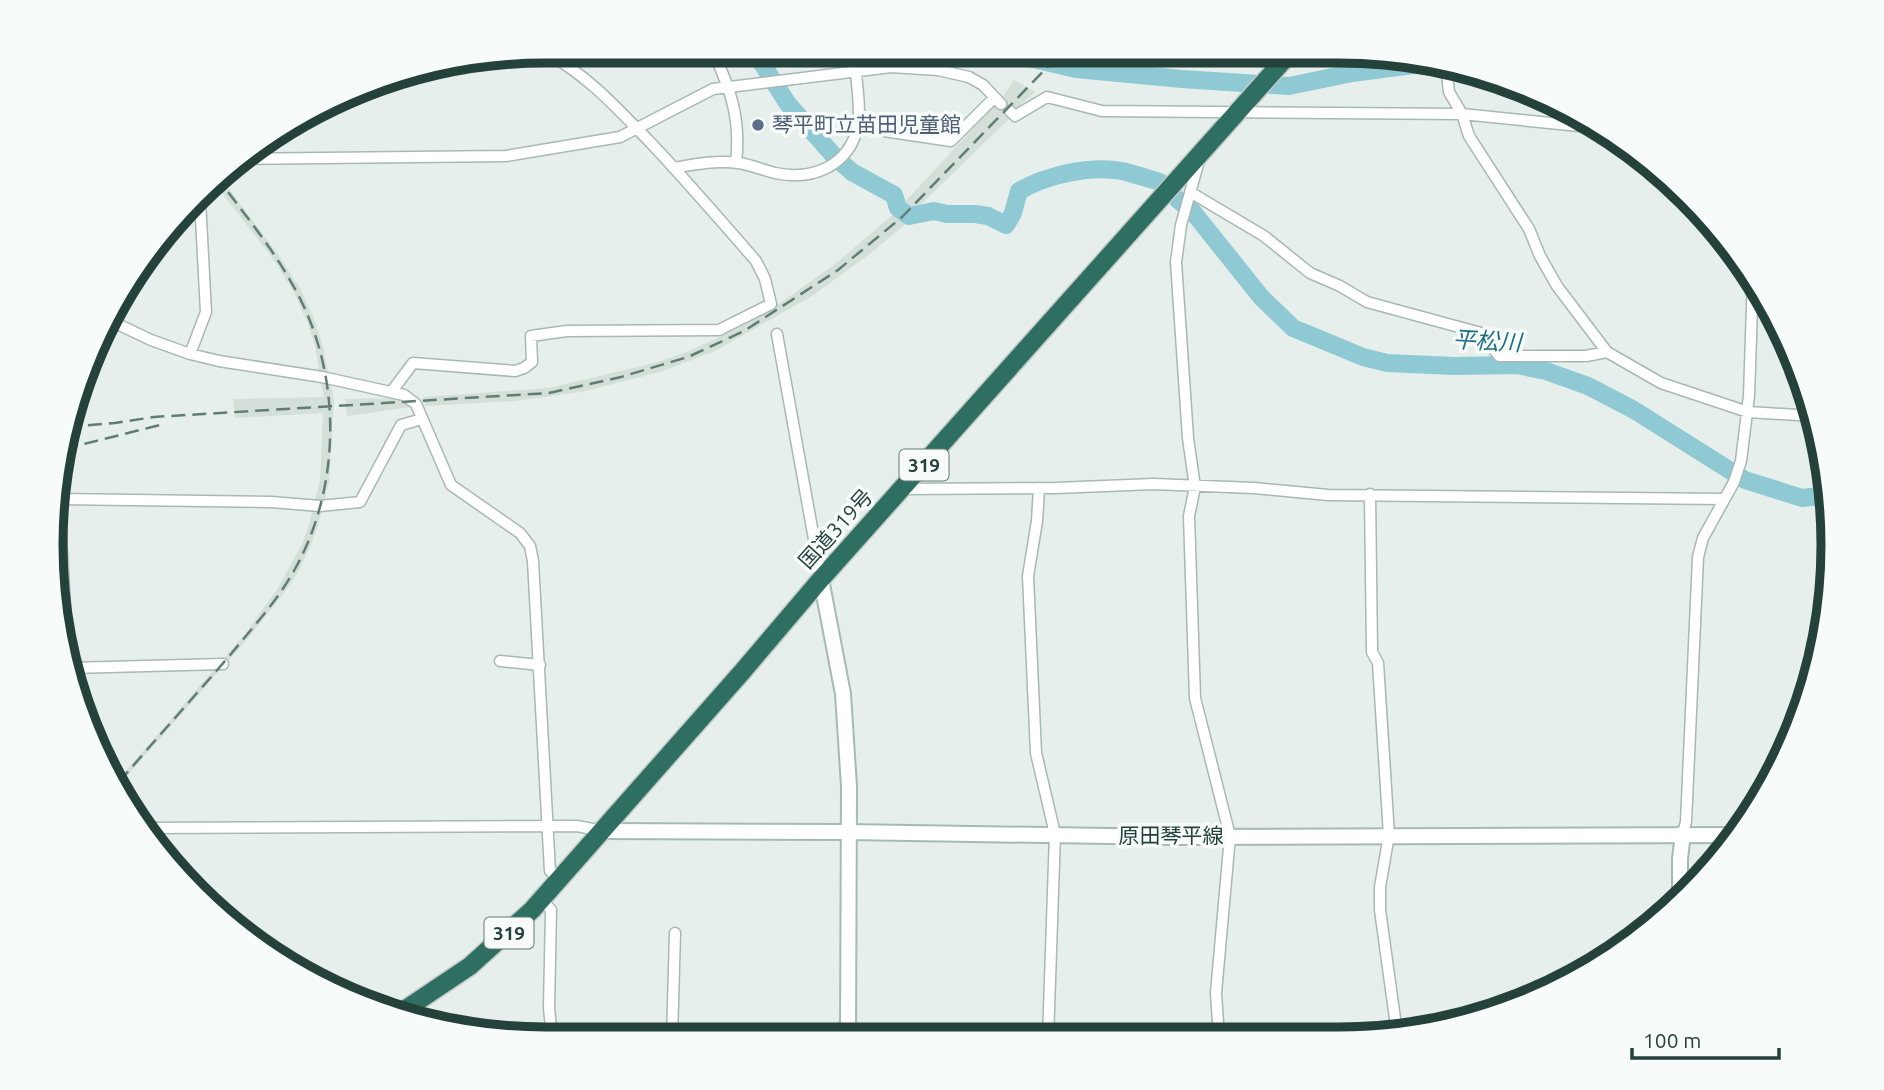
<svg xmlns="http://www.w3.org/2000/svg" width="1884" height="1090" font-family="Ubuntu,'Noto Sans JP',sans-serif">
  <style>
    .built { fill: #d4dfda }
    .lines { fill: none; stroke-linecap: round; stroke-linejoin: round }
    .river { stroke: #8ec9d4; stroke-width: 18 }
    .street-casing { stroke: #a8b8b2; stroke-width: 13 }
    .secondary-casing { stroke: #a4bbb3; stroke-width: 18 }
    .highway-casing { stroke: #c2cac8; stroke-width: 21 }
    .street { stroke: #fff; stroke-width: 10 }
    .secondary { stroke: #fff; stroke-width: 14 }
    .highway { stroke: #2f6f62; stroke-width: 18 }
    .rail { stroke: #5f7d75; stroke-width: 2.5; stroke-dasharray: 14 7; stroke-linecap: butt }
    .service-dot { fill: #5c6f8a; stroke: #f7fbf9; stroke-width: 2.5 }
    .labels { text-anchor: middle; stroke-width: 7; stroke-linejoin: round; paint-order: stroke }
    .shield { fill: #f7fbf9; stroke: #637a73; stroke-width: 2 }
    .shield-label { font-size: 19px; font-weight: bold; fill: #24423a }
    .service-label { font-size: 21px; fill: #4e5e75; stroke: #f7fbf9; text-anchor: start }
    .street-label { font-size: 21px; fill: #24423a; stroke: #f7fbf9 }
    .water-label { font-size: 23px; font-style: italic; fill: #1c6f80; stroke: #f7fbf9 }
    .rim { fill: none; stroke: #24423a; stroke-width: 9 }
  </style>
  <rect width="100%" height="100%" fill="#e6efeb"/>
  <!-- built -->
  <path class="built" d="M1014,80L1035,92L1014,110L1010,111L1007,116L1010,118L912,213L902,205L995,105L998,107L1006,99L1003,96Z
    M221,178L277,253L300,288L315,321L322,343L334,399L329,482L318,526L310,547L298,572L284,593L249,637L120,784L118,780L245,634L278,588L302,544L309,525L320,480L323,413L235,418L233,399L324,397L315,346L308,324L294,292L271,256L215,184Z
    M896,212L908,222L871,253L812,296L715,351L660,372L581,392L515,401L425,406L423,397L549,388L658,362L687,352L743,326L773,308L835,264Z
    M402,398L412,407L347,416L345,399Z"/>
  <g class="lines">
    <!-- river -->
    <path class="river" d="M754,51L788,104L835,157L852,172L894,195L898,208L909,216L934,211L947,214H975L988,216L1006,225L1013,213L1019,191C1047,175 1090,165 1122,171C1134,174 1147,178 1160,182
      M999,51L1076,69L1182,79L1289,86L1352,73L1428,63
      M1177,199L1193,212L1261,297L1293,328L1363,357L1387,363L1454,366L1517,365L1546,371L1588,386L1634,410L1745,480L1802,498L1828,495"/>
    <defs>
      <path id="street" d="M713,51C731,91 741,119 736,163
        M1446,67L1449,92L1462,114L1469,136L1529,229L1540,256L1557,286L1607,352L1661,383L1748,412L1814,416
        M1010,111L1015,116L1047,97L1102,111L1462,114L1579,126L1594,124
        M857,127L951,141L994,98
        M239,159L506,156L620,137L713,89L891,67L938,70L969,77L983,85L1001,104
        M1199,161L1181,225L1176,262L1188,438L1195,487L1189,516L1195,698L1230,836L1216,993L1219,1038
        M674,168C696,164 717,160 739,163C751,165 763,170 775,173C813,181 849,166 858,126C861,109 857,88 856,72
        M1190,192L1264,236L1310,273L1340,286L1367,302L1481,333L1499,356H1586L1607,352
        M111,321L151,340L190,354L219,361L322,377L404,395L416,404L451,485L520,533L530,546L533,561L550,871L561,879
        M777,334L821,578
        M190,354L206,312L200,200
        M392,391L413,363L515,371L524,368L532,362L531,336L567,331L719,330L771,304L765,279L756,261C721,221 686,180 649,141C613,104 589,77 544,51
        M1039,488L1037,521L1028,576L1036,753L1055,834L1048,1038
        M902,489L1056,488L1153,484L1254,488L1328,495L1724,499
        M1370,494L1372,652L1378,663L1389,835L1380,887V910L1397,1033
        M60,499L271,502L320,506L360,502L401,425L422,419
        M59,501L68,659
        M500,661L540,665
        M70,668L223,664
        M143,828L577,826L603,831
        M1683,833L1686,822L1698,557L1703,538L1734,482L1741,461L1749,396L1753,277
        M542,899L551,910L549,1008L552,1038
        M672,1038L675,933"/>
      <path id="secondary" d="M821,579L843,694L849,786L848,1038
        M604,831L848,832L1171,837L1737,835
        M1680,901V859L1683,833"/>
      <path id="highway" d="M397,1015L470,966L532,910L742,672L821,579L1291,52"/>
    </defs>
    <!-- street casing -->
    <use href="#street" class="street-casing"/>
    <!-- secondary casing -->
    <use href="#secondary" class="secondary-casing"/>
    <!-- highway casing -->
    <use href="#highway" class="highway-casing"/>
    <!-- street -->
    <use href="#street" class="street"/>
    <!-- secondary -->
    <use href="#secondary" class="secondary"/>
    <!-- highway -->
    <use href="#highway" class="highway"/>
    <!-- rail -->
    <path class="rail" d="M67,427L115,423L154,417L549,393L621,377L688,357L744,331L838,270L902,217L1063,51
      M64,449L164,424
      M119,782C156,739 194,697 231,654C253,627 278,600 295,569C342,484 342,374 295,289C274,250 245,215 219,180"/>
  </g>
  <!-- markers -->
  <circle class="service-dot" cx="758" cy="125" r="7"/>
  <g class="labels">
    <!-- shield labels -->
    <g class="shield">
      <rect x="899.5" y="449.5" width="49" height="31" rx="5"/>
      <rect x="484.5" y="917.5" width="49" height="31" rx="5"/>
    </g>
    <g class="shield-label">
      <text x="924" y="472">319</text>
      <text x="509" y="940">319</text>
    </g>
    <!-- service labels -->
    <g class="service-label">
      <text x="772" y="132">琴平町立苗田児童館</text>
    </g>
    <!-- street labels -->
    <g class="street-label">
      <text transform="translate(836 529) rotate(-48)" y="7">国道319号</text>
      <text x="1171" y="843">原田琴平線</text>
    </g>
    <!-- water labels -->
    <g class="water-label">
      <text transform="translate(1487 341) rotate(3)" y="8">平松川</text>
    </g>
  </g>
  <!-- crop -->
  <path d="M0 0H1884V1090H0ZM545 63H1339A482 482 0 0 1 1821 545V545A482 482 0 0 1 1339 1027H545A482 482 0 0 1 63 545V545A482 482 0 0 1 545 63Z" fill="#f7fbf9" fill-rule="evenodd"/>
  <path class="rim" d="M545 63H1339A482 482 0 0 1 1821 545V545A482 482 0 0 1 1339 1027H545A482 482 0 0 1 63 545V545A482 482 0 0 1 545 63Z"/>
  <!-- scale -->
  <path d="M1632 1048v10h147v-10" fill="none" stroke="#24423a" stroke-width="3.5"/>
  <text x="1643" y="1048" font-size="21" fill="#24423a" stroke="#f7fbf9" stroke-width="5" paint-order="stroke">100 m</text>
</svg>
